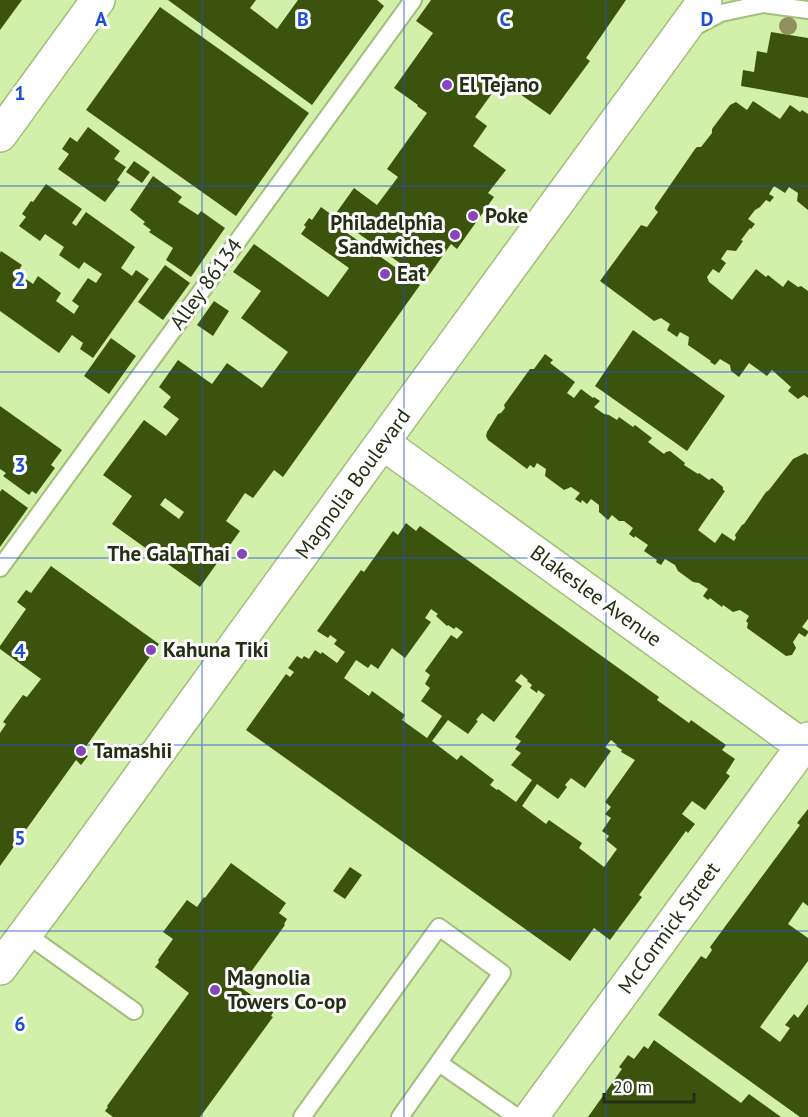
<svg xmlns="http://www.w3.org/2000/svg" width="808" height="1117" font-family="'PT Sans',sans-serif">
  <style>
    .building { fill: #3c530e; fill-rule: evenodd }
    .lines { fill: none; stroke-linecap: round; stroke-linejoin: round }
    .lane-casing { stroke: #a1be7a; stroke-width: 20 }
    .street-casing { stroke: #a1be7a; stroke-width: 36 }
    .secondary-casing { stroke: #a1be7a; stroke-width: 36 }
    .lane { stroke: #fff; stroke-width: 16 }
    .street { stroke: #fff; stroke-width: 33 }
    .secondary { stroke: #fff; stroke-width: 33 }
    .tree { fill: #918f5d }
    .grid { fill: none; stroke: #1d4ed8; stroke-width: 1.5; stroke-opacity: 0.55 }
    .poi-dot { fill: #8645ba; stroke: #fff; stroke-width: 2 }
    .labels { text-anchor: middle; stroke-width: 6; stroke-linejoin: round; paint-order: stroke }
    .poi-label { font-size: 21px; font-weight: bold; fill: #242e13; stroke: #fff; text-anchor: start }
    .street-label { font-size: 21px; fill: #242e13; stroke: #fff }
    .grid-label { font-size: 20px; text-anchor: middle; font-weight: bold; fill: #1d4ed8; stroke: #fff; stroke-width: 6; stroke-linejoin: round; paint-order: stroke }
  </style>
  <rect width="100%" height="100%" fill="#d2f0aa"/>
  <!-- building -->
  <path class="building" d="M0,0H22L0,30Z
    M168,0H256L250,8L277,29L298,0H377L384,6L312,105Z
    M431,0H626L586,58L590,61L550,115L501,81L475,117L487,126L473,146L506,170L488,193L494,197L457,249L451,244L425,281L334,216L354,188L377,205L398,177L387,169L427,113L417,106L418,105L394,88L433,33L416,21Z
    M160,7L309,113L236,216L86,110Z
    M771,32L808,38V98L741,86L743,70L754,72L757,51L767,53Z
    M753,101L780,119L790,105L800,112L802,110L808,114V210L797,201L798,193L789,187L785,193L774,186L769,194L774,197L770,202L766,200L760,207L755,210L748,219L755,224L751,229L750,228L741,240L743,241L736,251L727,250L721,259L726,263L719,273L713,269L707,277L709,282L732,300L756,269L766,277L768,275L783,287L788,280L798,287L801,286L808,291V398L804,395L798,399L788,391L791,387L772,370L767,376L749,363L739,377L731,371L730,365L720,359L715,365L710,362L711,361L688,345L689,337L680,332L677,337L667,330L670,324L661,318L654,321L600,281L641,225L647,227L658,212L655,209V207L695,149L697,147H701L712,133V129L730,105L736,102L747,110Z
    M88,127L120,151L114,159L126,167L117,180L120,182L105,202L58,169L69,154L62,149L70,137L77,142Z
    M134,161L150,172L142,183L126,172Z
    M153,176L182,197L178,202L198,215L201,211L225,228L191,277L166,260L173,248L149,232L151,230L143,224L145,222L130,210Z
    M46,184L82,209L72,223L76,226L86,212L135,247L121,268L132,276L136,270L149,279L93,358L80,349L83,343L72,335L59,353L0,311V253L1,251L22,265L17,273L33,284L38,276L61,293L56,301L74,314L79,306L72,301L88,278L96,283L102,274L84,262L79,269L59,255L64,247L45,234L40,241L19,226L26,217L22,214L31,201L33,202Z
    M321,207L332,215L329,220L420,285L283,477L274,470L253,498L245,493L226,521L240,531L200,587L112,524L132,496L103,475L144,420L166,436L179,419L163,407L171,397L159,387L178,360L212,384L227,363L262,388L288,352L241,318L261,291L233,272L254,244L328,297L349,268L301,234L306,227L304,225L309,218L312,220ZM165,498L184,512L179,519L160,505Z
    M165,265L190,283L163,320L138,302Z
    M214,301L229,311L213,336L197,325Z
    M633,330L725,396L687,451L595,386Z
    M111,338L136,356L109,394L84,376Z
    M545,354L553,360L550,363L575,382L567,393L574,398L581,389L593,398L594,397L600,401L594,407L604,414L609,415L617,420L619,417L633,427L635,425L652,438L648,442L664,454L666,452L670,451L685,463L684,465L698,474L699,473L709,480L712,478L723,487V490L725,491L698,530L715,543L722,533L734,541L736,538L735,535L742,525L744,524L766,492L769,490L793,459L805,453L808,455V619L802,627L808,631V633L805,637L799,633L793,642L796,648L792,655L786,656L747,628L748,623L746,621L749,616L740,610L733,612L723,605L722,607L710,598L708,600L703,596L708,589L699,583L693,582L678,571L675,565L665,559L661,565L656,562L657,560L644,551L648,545L635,536L634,538L629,534L633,528L624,521H619L612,515L608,520L599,512V505L591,499L587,504L582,500L581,503L575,499L580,493L571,487L564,490L545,476L546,469L537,463L534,468L530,465L527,469L488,440L486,436L487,432L498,414L501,413L505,408L504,405L530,369H534Z
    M0,406L62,450L51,465L55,468L36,494L32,491L29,495L3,476L6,473L0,469Z
    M2,489L28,508L0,547V492Z
    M406,523L416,531L420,526L659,697L657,700L689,723L691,720L726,745L722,750L735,759L726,773L730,776L705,810L692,801L682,814L695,824L688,833L686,831L639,895L642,897L610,940L594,928L570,961L246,730L286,674L290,677L294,672L288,668L297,656L302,659L304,656L309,659L315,650L321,654L322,652L337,663L345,652L334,644L337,640L330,635L328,638L317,631L361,570L364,572L393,531L398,535ZM431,609L438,614L436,616L447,626L448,625L454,629L456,627L463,632L457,639L451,635L425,671L430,675L425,684L430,688L421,701L442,716L427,738L402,720L405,715L372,691L369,696L344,678L356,660L368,668L371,664L378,669L392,648L405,658L431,622L425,618ZM521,674L528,680L527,681L532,685L530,688L537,693L538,690L545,695L515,737L521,741L515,749L521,753L511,765L532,780L516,802L498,789L497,790L490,785L494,780L461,755L457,760L432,741L448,720L468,734L478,721L476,720L482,713L494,722L522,686L515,681ZM611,740L617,745L616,746L622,750L621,752L635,760L605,802L611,807L605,814L611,818L602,831L609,836L606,840L617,849L604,867L579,848L582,843L549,820L546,824L522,806L537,784L558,799L567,787L565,785L571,778L585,788L611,751L605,747Z
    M51,566L159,644L82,752L88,756L81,765L76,760L0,866V733L6,724L3,722L23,695L27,697L41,679L0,649V646L26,609L17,602L26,590L31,593Z
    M808,809V906L803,902L788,924L808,938V961L760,1027L780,1042L790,1028L785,1025L794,1014L798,1018L808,1004V1117H800L658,1015L701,956L706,959L712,950L710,947L800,825L797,823Z
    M231,863L286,903L279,913L287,919L284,924L285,925L240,987L274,1011L271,1016L273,1017L200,1117H113L105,1111L108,1107L107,1106L189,993L155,967L159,962L158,960L173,939L163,932L187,900L197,907L204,897L205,898Z
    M350,867L362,875L345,899L333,891Z
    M654,1040L741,1103L749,1094L781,1117H588L622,1069L619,1067L628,1055L634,1059L644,1046L648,1049Z"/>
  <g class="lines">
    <defs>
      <path id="lane" d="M694,27L721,13L763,4L808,10
        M0,568L413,0
        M26,934L134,1011
        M439,1063L517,1117
        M302,1117L439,927L502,973L400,1117"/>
      <path id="street" d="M0,135L98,0
        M383,443L808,750
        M531,1117L808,739"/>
      <path id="secondary" d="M0,968L72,871L411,403L705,0"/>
    </defs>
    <!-- lane casing -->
    <use href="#lane" class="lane-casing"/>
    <!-- street casing -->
    <use href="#street" class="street-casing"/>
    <!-- secondary casing -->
    <use href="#secondary" class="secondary-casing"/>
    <!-- lane -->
    <use href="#lane" class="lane"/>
    <!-- street -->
    <use href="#street" class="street"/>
    <!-- secondary -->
    <use href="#secondary" class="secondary"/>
  </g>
  <!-- trees -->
  <circle class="tree" cx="788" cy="26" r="9"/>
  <!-- grid -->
  <path class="grid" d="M202,0V1117M404,0V1117M606,0V1117M0,186H808M0,372H808M0,558H808M0,745H808M0,931H808"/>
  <!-- markers -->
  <g class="poi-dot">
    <circle cx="447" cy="85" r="6"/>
    <circle cx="473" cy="216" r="6"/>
    <circle cx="455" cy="235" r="6"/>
    <circle cx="385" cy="274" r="6"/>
    <circle cx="242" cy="554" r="6"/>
    <circle cx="151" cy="650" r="6"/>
    <circle cx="81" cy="751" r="6"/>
    <circle cx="215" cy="990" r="6"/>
  </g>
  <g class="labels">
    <!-- poi labels -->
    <g class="poi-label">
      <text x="459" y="92">El Tejano</text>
      <text x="485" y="223">Poke</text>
      <text x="443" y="230" text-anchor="end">Philadelphia<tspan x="443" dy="24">Sandwiches</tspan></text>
      <text x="397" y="281">Eat</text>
      <text x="230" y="561" text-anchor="end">The Gala Thai</text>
      <text x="163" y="657">Kahuna Tiki</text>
      <text x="93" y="758">Tamashii</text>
      <text x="227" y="985">Magnolia<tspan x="227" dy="24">Towers Co-op</tspan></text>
    </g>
    <!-- street labels -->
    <g class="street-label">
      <text transform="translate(206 284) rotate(-54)" y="7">Alley 86134</text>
      <text transform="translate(353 484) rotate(-54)" y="7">Magnolia Boulevard</text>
      <text transform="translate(596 596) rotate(36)" y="7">Blakeslee Avenue</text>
      <text transform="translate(669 928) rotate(-54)" y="7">McCormick Street</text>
    </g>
  </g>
  <g class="grid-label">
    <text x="101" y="26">A</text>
    <text x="303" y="26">B</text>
    <text x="505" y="26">C</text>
    <text x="707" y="26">D</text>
    <text x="20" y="100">1</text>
    <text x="20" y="286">2</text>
    <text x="20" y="472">3</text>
    <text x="20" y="658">4</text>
    <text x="20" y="845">5</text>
    <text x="20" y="1031">6</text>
  </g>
  <!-- scale -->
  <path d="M604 1093v9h90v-9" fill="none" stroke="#242e13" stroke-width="3"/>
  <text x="613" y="1093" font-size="18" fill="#242e13" stroke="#ffffff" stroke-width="4.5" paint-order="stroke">20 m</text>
</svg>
